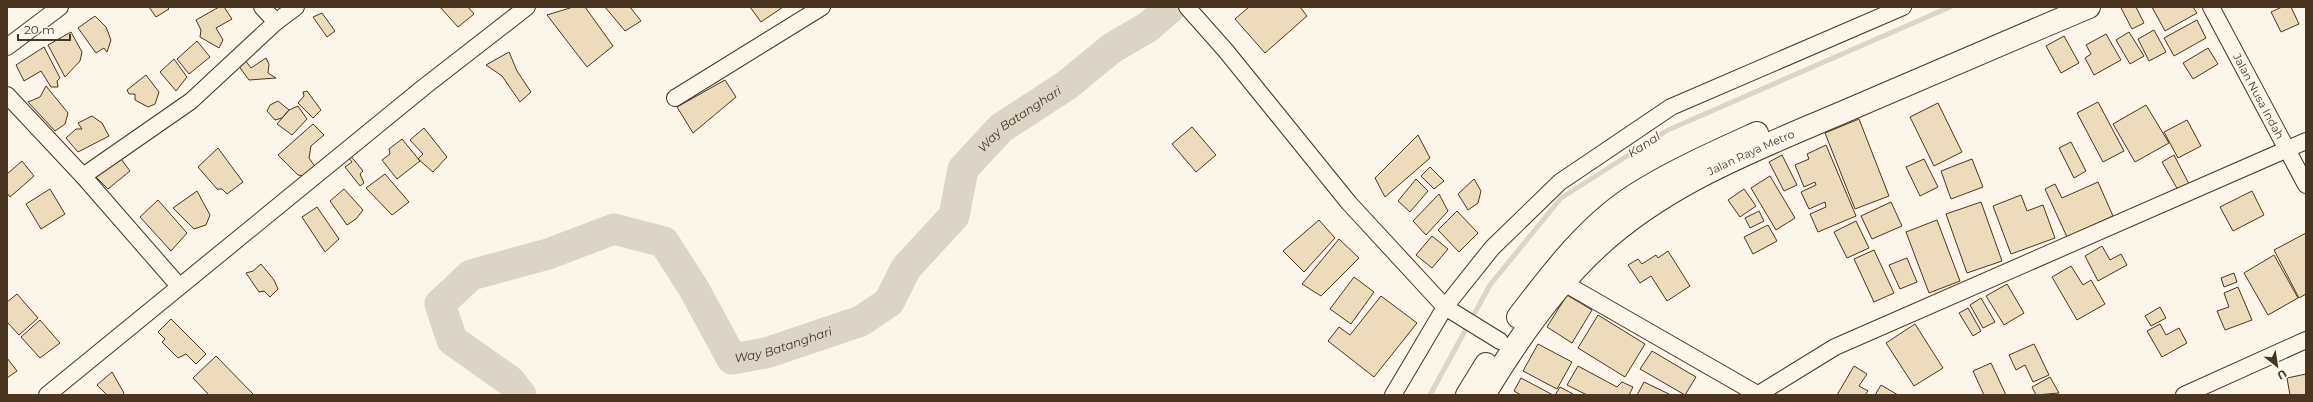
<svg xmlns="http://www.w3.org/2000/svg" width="2313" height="402" font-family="Montserrat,sans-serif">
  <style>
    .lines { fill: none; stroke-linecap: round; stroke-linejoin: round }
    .stream { stroke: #dcd4c6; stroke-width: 5 }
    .river { stroke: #dcd4c6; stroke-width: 31 }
    .building { fill: #ecdcbc; stroke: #4a3520 }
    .minor-casing { stroke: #4a3520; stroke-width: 18 }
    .trunk-casing { stroke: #4a3520; stroke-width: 24 }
    .minor { stroke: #fbf6e9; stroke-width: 16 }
    .trunk { stroke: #fbf6e9; stroke-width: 22 }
    .labels { text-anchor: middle; stroke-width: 3; stroke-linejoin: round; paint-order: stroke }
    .street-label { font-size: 11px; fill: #4a3520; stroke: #fbf6e9 }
    .water-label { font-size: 12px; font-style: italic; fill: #4a3520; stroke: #fbf6e9 }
  </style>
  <rect width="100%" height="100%" fill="#fbf6e9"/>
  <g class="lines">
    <!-- stream -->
    <path class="stream" d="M1430,395L1490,285L1561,198L1668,130L1950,7"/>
    <!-- river -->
    <path class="river" id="s1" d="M521,395L510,381L452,340L440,304L471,275L548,254L614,229L664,242L694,289L732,359L766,353L861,321L889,302L906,268L954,216L963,169L1001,128L1067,85L1112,48L1148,27L1171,7"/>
  </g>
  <!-- building -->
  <path class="building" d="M149,7H167L169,9L156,17Z
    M219,7H224L232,19L216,28L223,40L219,48L200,37L201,30L196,20Z
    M440,7H468L474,14L458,27Z
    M573,7H585L613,46L587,67L547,15Z
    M605,7H630L641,21L625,31Z
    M750,7H783L761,22Z
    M1249,7H1300L1307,16L1265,53L1235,19Z
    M2124,7H2136L2144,23L2132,29L2121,8Z
    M2152,7H2193L2197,13L2165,31Z
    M2282,7H2291L2299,24L2281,32L2271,12Z
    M322,13L335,31L327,37L313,17Z
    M95,16L106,27L111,40L107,52L104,48L96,53L78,28Z
    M2197,20L2206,38L2174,56L2164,38Z
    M2154,30L2166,52L2149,61L2138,39Z
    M71,32L82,52L80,61L65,77L48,45Z
    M2129,32L2144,56L2130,64L2116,40Z
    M2106,34L2121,60L2094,75L2085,58L2091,54L2086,45Z
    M2064,36L2079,63L2061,73L2046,46Z
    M197,41L210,57L189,74L177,59Z
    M44,47L60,78L57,81L58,87H51L41,71L24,81L16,65Z
    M2208,48L2218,64L2193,79L2183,63Z
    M509,52L517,71L531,92L520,102L502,76L486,65Z
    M266,58L269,64L268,73L276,78L249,80L238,65L245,60L251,68Z
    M174,59L187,77L176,91L160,72Z
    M146,75L159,92L155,104L148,107L135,100V94H129L127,90Z
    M725,80L736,97L693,133L677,107Z
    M46,86L68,113L65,124L55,131L28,102L40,97Z
    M307,91L321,110L313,118L298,103L304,96L303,92Z
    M278,101L289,110L282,118L275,120L267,111L270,105Z
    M2098,102L2124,151L2103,162L2077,113Z
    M1938,103L1962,152L1934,166L1910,117Z
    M2146,105L2169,143L2135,162L2113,124Z
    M298,106L307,119L292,135L277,124L289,110Z
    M92,116L102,123L109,136L78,152L66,138L76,129H82L78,123Z
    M1859,119L1889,196L1855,209L1825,133Z
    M2187,120L2201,146L2178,158L2164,132Z
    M313,124L324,135L311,146L309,158L316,168L304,176L298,175L278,155Z
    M1192,127L1216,155L1196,172L1172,144Z
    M424,128L447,157L433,172L418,159L423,154L410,140Z
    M1418,135L1430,158L1385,197L1375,178Z
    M402,139L420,161L397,179L382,160L390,154L389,149Z
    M2071,142L2086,171L2074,178L2059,148Z
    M1826,145L1856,216L1818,232L1810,214L1826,207L1825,202L1809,209L1801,192L1816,185L1815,182L1804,187L1795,165L1809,159L1807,154Z
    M218,148L243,182L227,194L222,189H217L198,167Z
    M118,155L130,171L108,189L93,174Z
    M350,155L363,171L360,174L364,183L360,186L345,167L352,162L348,157Z
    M1782,155L1797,185L1784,191L1769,162Z
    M2174,155L2189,184L2178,190L2162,162Z
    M1924,159L1938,187L1920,196L1906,167Z
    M1972,159L1983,187L1951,199L1941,171Z
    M22,161L34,176L10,197L7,193V174Z
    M1430,167L1444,181L1434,189L1421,176Z
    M385,174L409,202L392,215L366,188Z
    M1770,176L1795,218L1776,230L1751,188Z
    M1416,179L1428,191L1410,212L1398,201Z
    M1474,179L1481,191L1478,203L1468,210L1458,194Z
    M2098,182L2113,216L2067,237L2045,189L2055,184L2062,198Z
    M50,189L65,214L41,229L26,204Z
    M344,189L363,210L356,219L347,225L330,201Z
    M1744,189L1756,206L1740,217L1728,200Z
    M197,191L210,215L206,225L194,229L173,208Z
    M2252,191L2264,215L2233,231L2220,207Z
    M1439,194L1448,211L1426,235L1413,221Z
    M2021,195L2027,211L2043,205L2055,238L2011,254L1993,206Z
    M158,200L187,233L171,251L140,217Z
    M1891,202L1902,226L1872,239L1861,216Z
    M1981,202L2002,261L1967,273L1946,214Z
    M317,207L339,239L325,252L302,217Z
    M1457,211L1478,233L1459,252L1438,230Z
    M1759,211L1764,221L1750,228L1745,218Z
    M1319,220L1335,238L1304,272L1283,251Z
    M1937,220L1960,281L1929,293L1906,232Z
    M1856,221L1869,248L1847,258L1834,232Z
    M1768,225L1777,241L1753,254L1744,237Z
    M2306,233V294L2299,298L2274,250Z
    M1432,236L1448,249L1432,268L1416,255Z
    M1339,239L1359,258L1321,296L1302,284Z
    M2102,246L2110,260L2121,254L2127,265L2098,281L2085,256Z
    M1874,250L1894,293L1874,302L1854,259Z
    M1668,251L1690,286L1667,301L1651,276L1640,283L1628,265L1638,259L1642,264L1656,255L1658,258Z
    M2274,255L2298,298L2268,315L2244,273Z
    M1907,258L1917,282L1900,289L1889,265Z
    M261,264L274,280L278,289L270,297L264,291L259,292L246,273L253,271Z
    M2071,266L2083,285L2091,280L2105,304L2077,320L2052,277Z
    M2234,273L2237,282L2224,287L2221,278Z
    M1354,277L1374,292L1351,324L1330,309Z
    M2007,284L2024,313L2004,325L1986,296Z
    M2238,287L2252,320L2225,330L2217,311L2229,307L2224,293Z
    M17,294L38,318L19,335L7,322V302Z
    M1567,295L1592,310L1572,343L1547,327Z
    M1381,296L1417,323L1374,377L1328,341L1339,327L1350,335Z
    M1981,298L1995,322L1983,328L1970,305Z
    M2160,307L2166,318L2151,326L2145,316Z
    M1968,308L1981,331L1973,336L1959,313Z
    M1598,315L1645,344L1625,377L1578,348Z
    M171,319L206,354L196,364L186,354L178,358L162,342L165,339L158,332Z
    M40,320L60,343L40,358L21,337Z
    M1915,324L1943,368L1914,386L1886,343Z
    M2160,324L2166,335L2179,328L2187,343L2162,357L2147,331Z
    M1538,344L1572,362L1557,389L1523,371Z
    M2034,344L2049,375L2033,382L2025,365L2016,370L2009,355Z
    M1652,351L1696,377L1685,395L1640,369Z
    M216,356L254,395H209L193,378Z
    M7,358L17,371L7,378Z
    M1991,363L2006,395H1984L1973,371Z
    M1578,366L1617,387L1622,382L1633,387L1629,395H1587L1567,385Z
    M1854,366L1867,374L1859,386L1868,391L1865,395H1837Z
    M112,372L124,393L122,395H107L97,385Z
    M2306,374V395H2290L2287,378Z
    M2050,377L2059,393L2036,395L2032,387Z
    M1521,378L1553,395H1521L1514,391Z
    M1644,382L1671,395H1637Z
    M1881,385L1898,395H1875Z
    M1560,387L1573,394L1572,395H1555Z"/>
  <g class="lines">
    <defs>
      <g id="minor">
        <path d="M262,7L276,22"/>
        <path d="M1187,7L1226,51L1349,203L1445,307L1500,341"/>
        <path id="s2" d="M2211,7L2306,185"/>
        <path d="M7,47L60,7"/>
        <path d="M7,95L83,176L179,286"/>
        <path d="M675,98L822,7"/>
        <path d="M83,176L191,101L276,22L296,7"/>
        <path d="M1564,283L1759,395"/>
        <path d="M47,395L424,87L527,7"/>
        <path d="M1393,395L1445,307L1492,248L1560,182L1671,107L1903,7"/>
        <path d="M1757,395L1835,347L2306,141"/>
        <path d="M2184,395L2306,340"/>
      </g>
      <g id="trunk">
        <path d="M1518,317C1550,275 1587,226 1633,196C1672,171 1715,152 1757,133"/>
        <path d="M1467,395L1486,364"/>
        <path id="s3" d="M1484,395C1516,342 1553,288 1599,246C1667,183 1757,149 1841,113C1923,78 2006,42 2089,7"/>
      </g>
    </defs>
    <!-- minor casing -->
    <use href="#minor" class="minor-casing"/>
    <!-- trunk casing -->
    <use href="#trunk" class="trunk-casing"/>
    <!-- minor -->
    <use href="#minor" class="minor"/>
    <!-- trunk -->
    <use href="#trunk" class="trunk"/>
  </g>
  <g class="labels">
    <!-- street labels -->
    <g class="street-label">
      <text dy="4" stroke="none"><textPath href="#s2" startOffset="101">Jalan Nusa Indah</textPath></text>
      <text dy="4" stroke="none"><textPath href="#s3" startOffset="368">Jalan Raya Metro</textPath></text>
    </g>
    <!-- water labels -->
    <g class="water-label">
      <text dy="4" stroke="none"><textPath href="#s1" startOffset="908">Way Batanghari</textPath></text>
      <text transform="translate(1644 145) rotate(-33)" y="4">Kanal</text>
      <text dy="4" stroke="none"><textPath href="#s1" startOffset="560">Way Batanghari</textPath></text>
    </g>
  </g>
  <!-- border -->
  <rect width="2313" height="402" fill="none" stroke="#4a3520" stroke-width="16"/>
  <!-- north arrow -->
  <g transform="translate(2277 366) rotate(150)" stroke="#fbf6e9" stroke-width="3" paint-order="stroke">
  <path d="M0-3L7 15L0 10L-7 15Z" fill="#4a3520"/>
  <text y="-6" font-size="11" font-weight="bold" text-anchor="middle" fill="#4a3520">U</text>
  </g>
  <!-- scale -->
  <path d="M18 34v6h52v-6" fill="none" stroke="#4a3520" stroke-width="2"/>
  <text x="24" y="34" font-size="12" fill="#4a3520" stroke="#fbf6e9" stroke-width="3" paint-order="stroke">20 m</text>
</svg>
